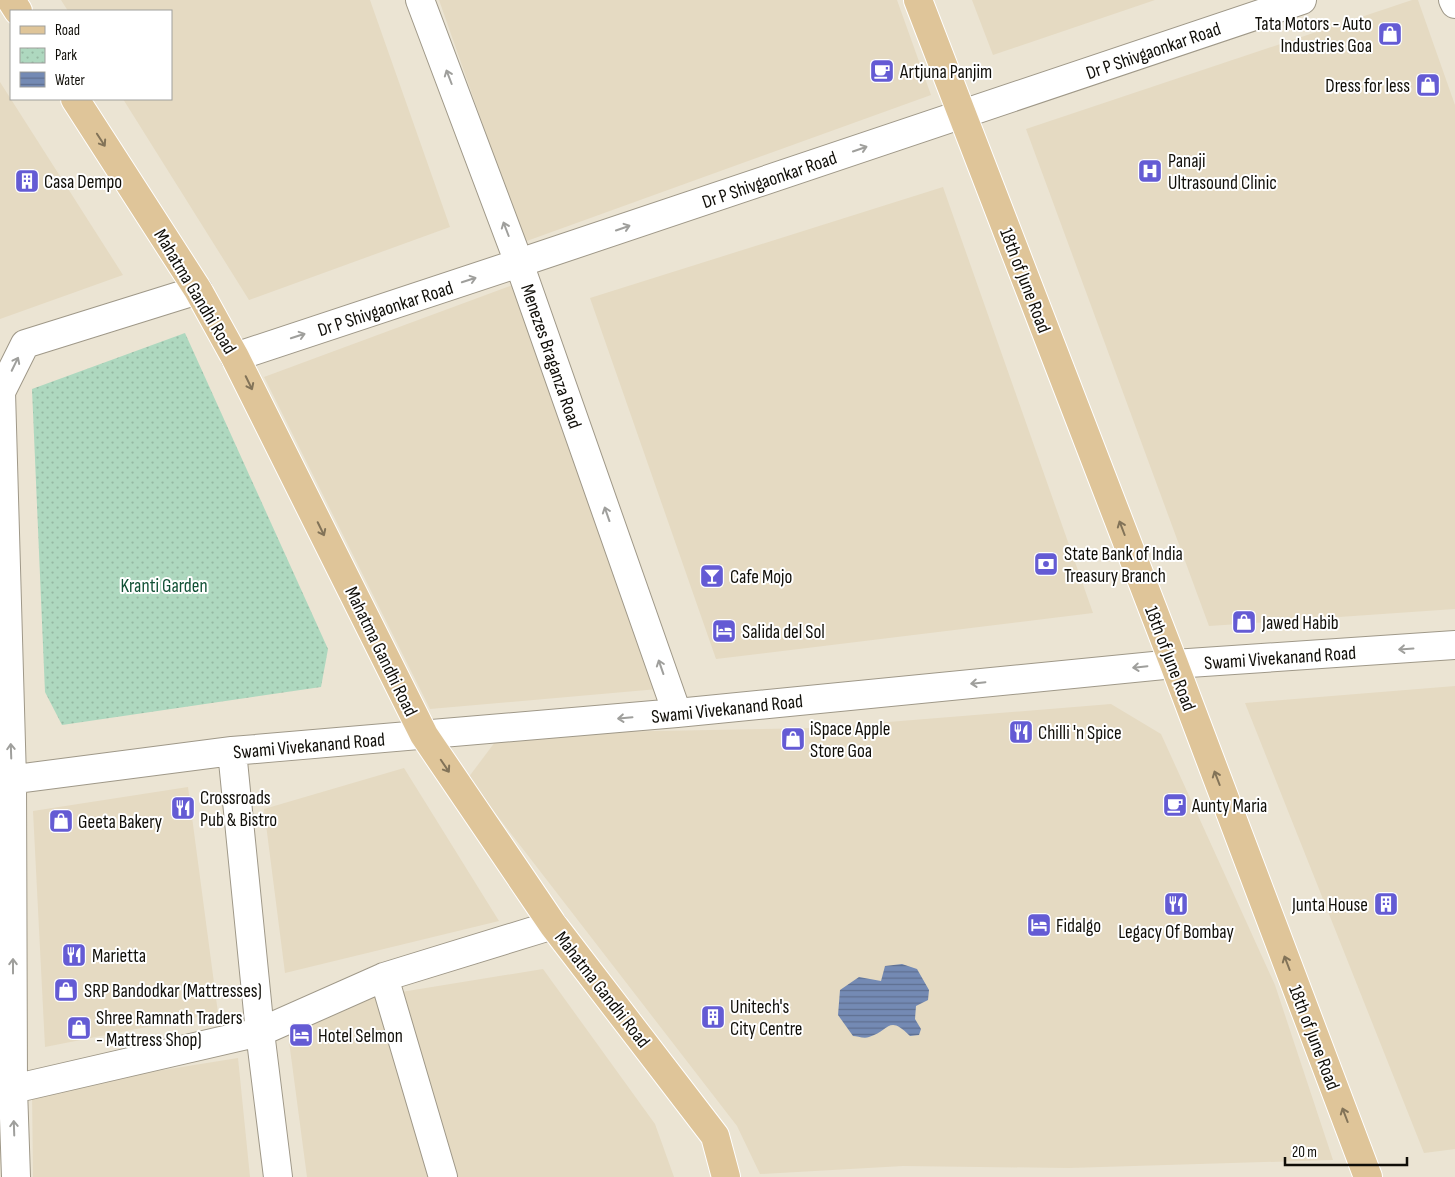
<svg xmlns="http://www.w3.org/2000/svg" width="1455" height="1177" font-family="'Sofia Sans Condensed',sans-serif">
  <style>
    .built { fill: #e5dac2 }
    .park { fill: url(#park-dots) }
    .water { fill: url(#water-rules) }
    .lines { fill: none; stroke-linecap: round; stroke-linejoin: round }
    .minor-casing { stroke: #9f9888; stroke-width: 30 }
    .major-casing { stroke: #fff; stroke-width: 30 }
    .minor { stroke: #fff; stroke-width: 28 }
    .major { stroke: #dfc599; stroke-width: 28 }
    .oneway { stroke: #9f9f9c }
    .oneway2 { stroke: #827358 }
    .labels { text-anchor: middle; stroke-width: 4; stroke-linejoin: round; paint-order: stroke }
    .poi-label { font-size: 19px; fill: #100e08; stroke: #fff; text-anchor: start }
    .street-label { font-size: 19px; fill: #100e08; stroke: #fff }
    .park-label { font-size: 19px; fill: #105034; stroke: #fff }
  </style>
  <defs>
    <pattern id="park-dots" width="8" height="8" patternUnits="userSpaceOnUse" patternTransform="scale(1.25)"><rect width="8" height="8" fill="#aed8bf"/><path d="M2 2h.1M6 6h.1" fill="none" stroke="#95b8a3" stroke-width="1.8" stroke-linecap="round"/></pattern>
    <pattern id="water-rules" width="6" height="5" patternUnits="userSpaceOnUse" patternTransform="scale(1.25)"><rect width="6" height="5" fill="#748ab4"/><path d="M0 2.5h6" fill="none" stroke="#5e6f90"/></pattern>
  </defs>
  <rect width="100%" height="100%" fill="#ebe4d3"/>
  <!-- built -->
  <path class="built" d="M61,0H370L450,227L249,300L123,99H171V11H68Z
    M439,0H897L931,95L524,242Z
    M972,0H1155L993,55Z
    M1412,0H1418L1455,105V609L1209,626L1026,129Z
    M0,82L123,275L0,319Z
    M943,187L1093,613L716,659L590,298Z
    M513,285L658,689L430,709L264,377Z
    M1455,686V1149L1424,1153L1245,703Z
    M1111,704L1161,734L1275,985L1333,1160L1069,1168L903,1166L760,1174L737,1126L468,778L501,734L814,728Z
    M404,768L499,921L285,973L264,809Z
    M188,787L218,1013L45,1047L33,811Z
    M543,969L655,1124L674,1177H307L285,1011Z
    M238,1058L250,1177H33L32,1091Z"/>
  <!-- park -->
  <path class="park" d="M185,333L328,649L321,687L62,725L45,692L32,389Z"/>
  <!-- water -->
  <path class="water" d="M902,964L917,969L929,990L928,1000L916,1006L915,1019L921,1029L919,1035L910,1036C888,1014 890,1031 869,1037C864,1039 857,1036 853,1036L838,1015L840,990L859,977L881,981L885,966Z"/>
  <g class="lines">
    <defs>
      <path id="minor" d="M420,0L519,263L677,713
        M1453,0L1455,4
        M235,357L519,263L1302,0
        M232,751L260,1032L278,1177
        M0,781L232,751L677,713L1174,664L1455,645
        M384,977L443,1177
        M13,1089L260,1032L384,977L553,925
        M16,1177L13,1089L12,779L1,392L25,344L198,290"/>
      <path id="major" d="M11,0L18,11
        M918,0L1174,664L1368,1177
        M75,99L198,290L235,357L424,735L553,925L715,1136L726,1177"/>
    </defs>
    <!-- minor casing -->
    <use href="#minor" class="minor-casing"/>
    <!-- major casing -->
    <use href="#major" class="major-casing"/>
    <!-- minor -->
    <use href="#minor" class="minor"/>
    <!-- major -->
    <use href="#major" class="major"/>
  </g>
  <!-- one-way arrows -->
  <defs><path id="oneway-shaft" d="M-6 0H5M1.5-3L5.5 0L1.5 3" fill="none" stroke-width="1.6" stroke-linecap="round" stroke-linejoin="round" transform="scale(1.25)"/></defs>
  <g class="oneway">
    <use href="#oneway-shaft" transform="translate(449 77) rotate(-111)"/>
    <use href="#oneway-shaft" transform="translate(860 149) rotate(-19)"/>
    <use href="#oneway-shaft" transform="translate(623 228) rotate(-19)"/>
    <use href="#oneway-shaft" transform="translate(506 229) rotate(-111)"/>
    <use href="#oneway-shaft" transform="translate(469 280) rotate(-18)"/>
    <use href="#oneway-shaft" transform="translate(298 336) rotate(-18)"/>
    <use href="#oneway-shaft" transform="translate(15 364) rotate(-64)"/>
    <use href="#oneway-shaft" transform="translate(607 514) rotate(-109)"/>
    <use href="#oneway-shaft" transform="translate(1406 649) rotate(176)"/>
    <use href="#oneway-shaft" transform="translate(661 667) rotate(-109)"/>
    <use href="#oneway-shaft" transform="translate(1140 667) rotate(174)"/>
    <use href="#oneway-shaft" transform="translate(978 683) rotate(174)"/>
    <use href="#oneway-shaft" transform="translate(625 718) rotate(175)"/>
    <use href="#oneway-shaft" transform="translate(11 751) rotate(-92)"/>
    <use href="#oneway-shaft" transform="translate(13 966) rotate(-90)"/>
    <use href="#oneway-shaft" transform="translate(14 1128) rotate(-92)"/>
  </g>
  <g class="oneway2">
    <use href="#oneway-shaft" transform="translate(101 140) rotate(57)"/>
    <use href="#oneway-shaft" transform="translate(249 383) rotate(64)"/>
    <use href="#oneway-shaft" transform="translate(1122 528) rotate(-111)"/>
    <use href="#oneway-shaft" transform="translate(321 529) rotate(64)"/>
    <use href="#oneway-shaft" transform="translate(445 766) rotate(56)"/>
    <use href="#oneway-shaft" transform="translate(1217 778) rotate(-111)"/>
    <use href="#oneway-shaft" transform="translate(1287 963) rotate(-111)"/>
    <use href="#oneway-shaft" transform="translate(1345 1115) rotate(-111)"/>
  </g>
  <!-- icons -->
  <defs>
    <symbol id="shop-square" viewBox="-11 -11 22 22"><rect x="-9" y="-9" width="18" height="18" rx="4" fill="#645bd4" stroke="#fff"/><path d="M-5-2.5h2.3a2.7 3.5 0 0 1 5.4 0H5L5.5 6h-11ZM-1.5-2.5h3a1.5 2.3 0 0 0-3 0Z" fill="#fff"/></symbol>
    <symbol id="cafe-square" viewBox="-11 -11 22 22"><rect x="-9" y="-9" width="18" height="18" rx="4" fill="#645bd4" stroke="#fff"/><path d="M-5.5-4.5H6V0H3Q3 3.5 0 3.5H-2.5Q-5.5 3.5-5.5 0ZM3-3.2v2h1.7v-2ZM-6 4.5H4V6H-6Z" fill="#fff"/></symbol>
    <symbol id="hospital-square" viewBox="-11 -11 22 22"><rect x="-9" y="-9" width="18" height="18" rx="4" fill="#645bd4" stroke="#fff"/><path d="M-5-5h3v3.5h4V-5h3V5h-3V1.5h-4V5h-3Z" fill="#fff"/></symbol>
    <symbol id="building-square" viewBox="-11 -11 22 22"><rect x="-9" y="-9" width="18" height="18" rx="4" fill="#645bd4" stroke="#fff"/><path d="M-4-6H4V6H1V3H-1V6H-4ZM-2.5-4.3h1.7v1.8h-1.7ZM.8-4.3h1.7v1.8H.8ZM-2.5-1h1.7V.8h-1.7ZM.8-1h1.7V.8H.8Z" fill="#fff"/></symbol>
    <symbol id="bank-square" viewBox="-11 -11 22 22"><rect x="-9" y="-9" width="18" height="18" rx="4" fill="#645bd4" stroke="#fff"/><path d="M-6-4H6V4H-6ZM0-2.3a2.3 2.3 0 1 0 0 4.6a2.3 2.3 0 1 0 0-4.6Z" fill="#fff"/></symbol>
    <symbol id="bar-square" viewBox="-11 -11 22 22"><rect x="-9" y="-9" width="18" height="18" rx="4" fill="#645bd4" stroke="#fff"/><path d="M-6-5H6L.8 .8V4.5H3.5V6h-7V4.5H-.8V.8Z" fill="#fff"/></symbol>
    <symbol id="hotel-square" viewBox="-11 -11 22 22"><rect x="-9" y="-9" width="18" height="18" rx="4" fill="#645bd4" stroke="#fff"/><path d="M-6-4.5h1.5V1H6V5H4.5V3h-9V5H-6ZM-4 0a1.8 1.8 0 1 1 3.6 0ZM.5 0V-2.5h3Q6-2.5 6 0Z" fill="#fff"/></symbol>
    <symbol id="restaurant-square" viewBox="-11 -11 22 22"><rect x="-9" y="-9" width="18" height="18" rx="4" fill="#645bd4" stroke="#fff"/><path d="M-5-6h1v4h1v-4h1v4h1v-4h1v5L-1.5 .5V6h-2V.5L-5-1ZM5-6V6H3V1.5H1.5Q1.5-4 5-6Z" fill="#fff"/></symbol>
  </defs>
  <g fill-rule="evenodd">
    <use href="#shop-square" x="1376" y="20" width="28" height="28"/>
    <use href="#cafe-square" x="868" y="57" width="28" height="28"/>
    <use href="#shop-square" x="1414" y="71" width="28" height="28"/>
    <use href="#hospital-square" x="1136" y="157" width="28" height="28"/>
    <use href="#building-square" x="13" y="167" width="28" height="28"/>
    <use href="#bank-square" x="1032" y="550" width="28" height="28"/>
    <use href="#bar-square" x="698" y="562" width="28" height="28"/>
    <use href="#shop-square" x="1230" y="608" width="28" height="28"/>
    <use href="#hotel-square" x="710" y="617" width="28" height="28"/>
    <use href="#restaurant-square" x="1007" y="718" width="28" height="28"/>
    <use href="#shop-square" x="779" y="725" width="28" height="28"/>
    <use href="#cafe-square" x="1161" y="791" width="28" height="28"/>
    <use href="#restaurant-square" x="169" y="794" width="28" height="28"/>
    <use href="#shop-square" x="47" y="807" width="28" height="28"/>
    <use href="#restaurant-square" x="1162" y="890" width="28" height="28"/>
    <use href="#building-square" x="1372" y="890" width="28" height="28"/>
    <use href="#hotel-square" x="1025" y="911" width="28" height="28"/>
    <use href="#restaurant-square" x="60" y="941" width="28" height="28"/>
    <use href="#shop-square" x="52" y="976" width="28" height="28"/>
    <use href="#building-square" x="699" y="1003" width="28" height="28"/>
    <use href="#shop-square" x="65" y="1014" width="28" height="28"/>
    <use href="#hotel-square" x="287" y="1021" width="28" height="28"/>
  </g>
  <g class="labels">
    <!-- poi labels -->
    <g class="poi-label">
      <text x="1372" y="30" text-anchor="end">Tata Motors - Auto<tspan x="1372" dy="22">Industries Goa</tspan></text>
      <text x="900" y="78">Artjuna Panjim</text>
      <text x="1410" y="92" text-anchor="end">Dress for less</text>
      <text x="1168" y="167">Panaji<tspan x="1168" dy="22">Ultrasound Clinic</tspan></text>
      <text x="44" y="188">Casa Dempo</text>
      <text x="1064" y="560">State Bank of India<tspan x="1064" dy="22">Treasury Branch</tspan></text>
      <text x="730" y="583">Cafe Mojo</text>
      <text x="1262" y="629">Jawed Habib</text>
      <text x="742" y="638">Salida del Sol</text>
      <text x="810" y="735">iSpace Apple<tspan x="810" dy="22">Store Goa</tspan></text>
      <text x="1038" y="739">Chilli 'n Spice</text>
      <text x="200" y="804">Crossroads<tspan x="200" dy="22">Pub &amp; Bistro</tspan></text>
      <text x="1192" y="812">Aunty Maria</text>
      <text x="78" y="828">Geeta Bakery</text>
      <text x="1368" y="911" text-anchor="end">Junta House</text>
      <text x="1056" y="932">Fidalgo</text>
      <text x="1176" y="938" text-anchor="middle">Legacy Of Bombay</text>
      <text x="92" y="962">Marietta</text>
      <text x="84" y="997">SRP Bandodkar (Mattresses)</text>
      <text x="730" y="1013">Unitech's<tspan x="730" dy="22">City Centre</tspan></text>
      <text x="96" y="1024">Shree Ramnath Traders<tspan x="96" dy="22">- Mattress Shop)</tspan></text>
      <text x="318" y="1042">Hotel Selmon</text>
    </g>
    <!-- street labels -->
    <g class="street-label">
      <text transform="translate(1153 50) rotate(-19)" y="7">Dr P Shivgaonkar Road</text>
      <text transform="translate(769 179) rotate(-19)" y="7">Dr P Shivgaonkar Road</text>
      <text transform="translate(1026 280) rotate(69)" y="7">18th of June Road</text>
      <text transform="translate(196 291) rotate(59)" y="7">Mahatma Gandhi Road</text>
      <text transform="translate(385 308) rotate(-18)" y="7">Dr P Shivgaonkar Road</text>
      <text transform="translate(552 356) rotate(71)" y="7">Menezes Braganza Road</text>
      <text transform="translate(382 651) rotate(64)" y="7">Mahatma Gandhi Road</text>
      <text transform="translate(1280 657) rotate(-4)" y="7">Swami Vivekanand Road</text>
      <text transform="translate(1171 658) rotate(69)" y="7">18th of June Road</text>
      <text transform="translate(727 708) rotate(-6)" y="7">Swami Vivekanand Road</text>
      <text transform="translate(309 745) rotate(-5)" y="7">Swami Vivekanand Road</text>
      <text transform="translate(603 989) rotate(52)" y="7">Mahatma Gandhi Road</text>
      <text transform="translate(1315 1037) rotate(69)" y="7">18th of June Road</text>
    </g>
    <!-- park labels -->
    <g class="park-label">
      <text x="164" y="592">Kranti Garden</text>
    </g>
  </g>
  <!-- legend -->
  <rect x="10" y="10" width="162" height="90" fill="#ffffff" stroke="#9f9f9c"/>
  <rect x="20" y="26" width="25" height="8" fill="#dfc599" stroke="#9f9f9c"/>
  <text x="55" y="35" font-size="15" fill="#100e08">Road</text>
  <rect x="20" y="48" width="25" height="15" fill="url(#park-dots)" stroke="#9f9f9c"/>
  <text x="55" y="60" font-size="15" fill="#100e08">Park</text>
  <rect x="20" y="72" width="25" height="15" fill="url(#water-rules)" stroke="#9f9f9c"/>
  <text x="55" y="85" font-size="15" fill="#100e08">Water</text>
  <!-- scale -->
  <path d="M1285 1157v8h122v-8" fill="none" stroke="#100e08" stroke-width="2.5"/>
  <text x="1292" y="1157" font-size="15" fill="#100e08" stroke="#ffffff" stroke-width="4" paint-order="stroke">20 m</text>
</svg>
